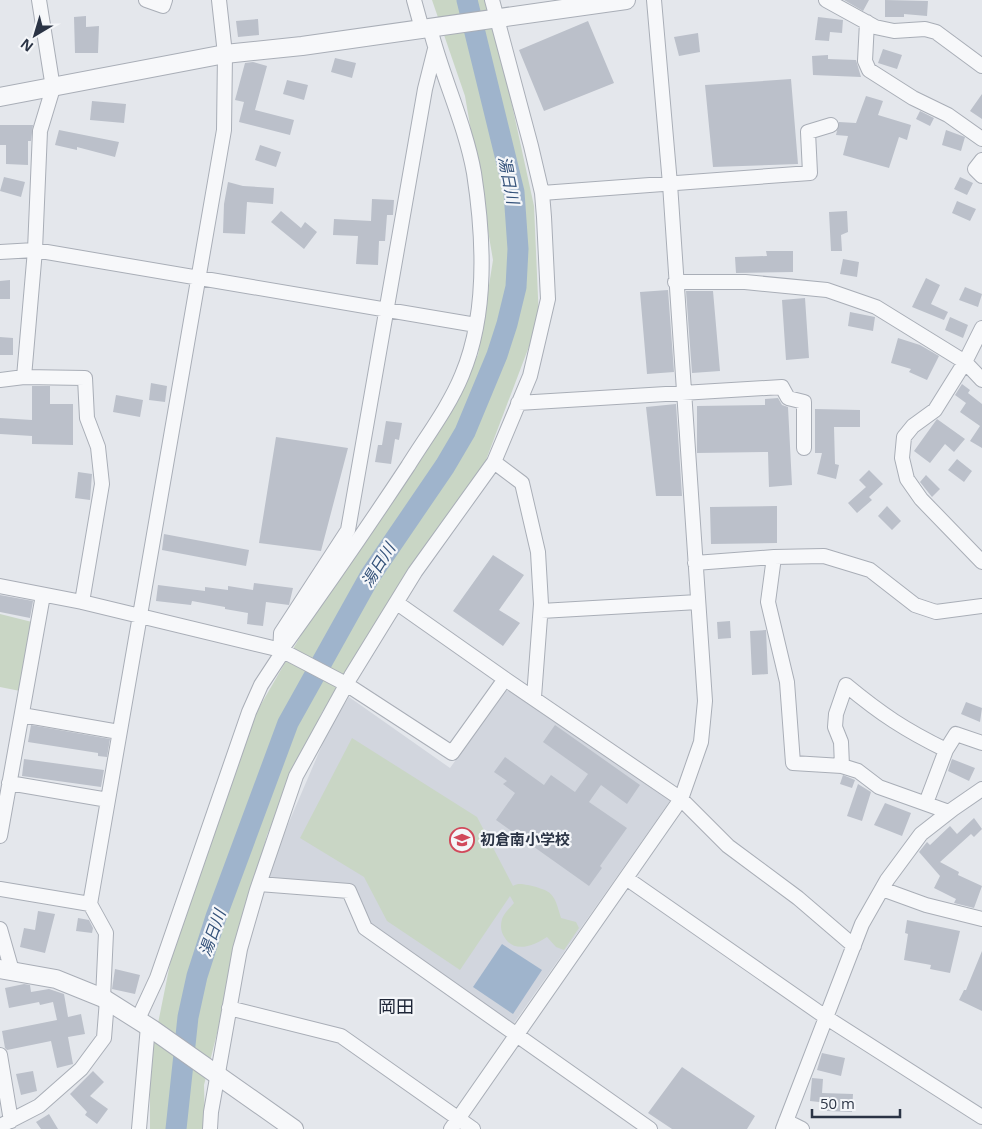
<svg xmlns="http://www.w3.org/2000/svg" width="982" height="1129" font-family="'Open Sans','Noto Sans JP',sans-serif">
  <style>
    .built { fill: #d2d6de }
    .green { fill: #c9d6c5 }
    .water { fill: #9fb4cc }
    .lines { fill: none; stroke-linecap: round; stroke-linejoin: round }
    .river { stroke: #9fb4cc; stroke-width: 21 }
    .building { fill: #bbc0ca }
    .minor-casing { stroke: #a9aeb7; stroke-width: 16 }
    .tertiary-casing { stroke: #a9aeb7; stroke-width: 20 }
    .minor { stroke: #f7f8fa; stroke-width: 14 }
    .tertiary { stroke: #f7f8fa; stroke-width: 18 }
    .labels { text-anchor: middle; stroke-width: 4.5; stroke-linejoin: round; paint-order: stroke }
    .poi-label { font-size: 15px; font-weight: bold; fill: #2b3445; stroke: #f4f6f9; text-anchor: start }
    .water-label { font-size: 16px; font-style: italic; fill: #34527a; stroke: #f4f6f9 }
    .quarter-label { font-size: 18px; fill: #1d2536; stroke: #f4f6f9 }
  </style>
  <rect width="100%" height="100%" fill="#e4e7ec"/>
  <!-- built -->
  <path class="built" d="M511,690L670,801L512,1026L365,921L353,886L265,878L329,729L349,697L450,768L506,691Z"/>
  <!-- green -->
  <path class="green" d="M432,0H486L497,36L534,206L539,320L486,460L321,714L267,835L204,1085L205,1129H150V1063L171,959L256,713L341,566L478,355L493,260L465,96Z
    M0,614L32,622L20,691L0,687Z
    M352,738L477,817L513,886C518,883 521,884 528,885C553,891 554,893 561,918L576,922L579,928L564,950L556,947L547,937C535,945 515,954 505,938C501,932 500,927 502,919C504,913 510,908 514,903L510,896L460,970L387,921L364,877L300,838Z"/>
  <!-- water -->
  <path class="water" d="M502,944L542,970L513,1014L473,987Z"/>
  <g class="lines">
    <!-- river -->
    <path class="river" d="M176,1129L188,1017L197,976L216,917L288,723L370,576L445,466L465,432L497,355L507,324L516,287L518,249L514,192L467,0"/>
  </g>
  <!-- building -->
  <path class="building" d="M844,0H869L863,11Z
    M885,0L928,1L927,16L904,14V17H885Z
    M86,16V27L99,26L98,53H75L74,17Z
    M818,17L843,20L842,33L830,32L829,41L815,40Z
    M258,19L259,35L238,37L236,21Z
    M588,21L614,83L544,111L519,50Z
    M698,33L700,52L679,56L674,37Z
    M883,49L902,55L897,69L878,63Z
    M828,55V59L856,60L861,77L813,75L812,56Z
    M335,58L356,63L352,78L331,72Z
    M253,62L267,66L255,110L294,120L290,135L239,122L244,102L235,100L245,63Z
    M791,79L798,164L713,167L705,85Z
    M287,80L308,85L304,100L283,94Z
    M982,94V119L970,111Z
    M866,96L883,101L878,115L911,125L907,140L899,137L889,168L843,155L848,136L836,135L839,122L856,123Z
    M92,101L126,104L124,123L90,120Z
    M920,111L934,118L930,126L916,119Z
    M0,125H33L31,141H28V165L6,164V145H0Z
    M59,130L119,142L115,157L77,147V150L55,145Z
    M946,130L965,137L961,151L942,145Z
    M260,145L281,152L276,167L255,160Z
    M4,177L25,182L21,197L0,191Z
    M960,177L973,183L967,195L954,189Z
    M228,182L243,186L274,188L273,204L247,202L245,234L223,233L224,204Z
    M372,199L394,200L393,215H387L385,241H379L378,265L356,264L358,236L333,235L334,219L371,221Z
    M957,201L976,209L970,221L952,213Z
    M281,211L301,228L305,222L317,232L304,249L271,222Z
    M847,211L848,232L841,235L842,251H831L829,212Z
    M766,251H793V272L736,273L735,257L767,256Z
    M843,259L859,262L857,277L840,274Z
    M926,278L940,285L931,304L948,312L944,320L912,307Z
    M10,280V299H0V281Z
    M965,287L982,294L978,307L959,300Z
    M668,290L674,372L647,374L640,292Z
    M686,291H713L720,371L692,373Z
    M805,298L809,358L786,360L782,300Z
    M850,312L875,317L873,331L848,326Z
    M950,317L968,325L963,338L945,330Z
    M0,337L13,338V355H0Z
    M898,338L920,345L939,356L927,380L909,372L911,369L891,363Z
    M151,383L167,386L165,402L149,400Z
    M962,384L970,390L968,393L982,404V448L970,441L980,426L960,412L966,403L955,395Z
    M32,386H50V404H73V445L32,444V436L0,434V418L32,420Z
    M116,395L143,400L140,417L113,412Z
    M778,398L782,405L788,407L792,485L769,487L768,452L697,453V406L765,405V399Z
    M676,404L682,496H656L646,407Z
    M815,409L860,410V427H834L835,464L839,465L836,479L817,474L822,453H815Z
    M937,419L965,439L954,452L945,444L930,463L914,451Z
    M386,421L402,423L399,440L395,439L391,464L375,462L378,445H382Z
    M276,437L348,448L321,551L259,543Z
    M957,459L972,471L964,482L948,470Z
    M869,470L883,484L869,497L872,500L857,513L848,503L866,487L859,480Z
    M78,472L92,474L90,500L75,498Z
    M926,475L940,489L932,497L920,482Z
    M777,506V543L711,544L710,507Z
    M887,506L901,521L892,530L878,516Z
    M164,534L249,550L246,566L162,550Z
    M493,555L524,575L499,610L520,623L503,646L453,611Z
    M254,583L293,588L289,605L266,602L263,626L247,624L248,613L225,609V607L192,601L191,605L156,601L158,585L205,591V587L228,590V586L253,590Z
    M0,595L33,601L30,618L0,612Z
    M730,621L731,638L718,639L717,622Z
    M766,630L768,674L752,675L750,631Z
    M966,702L982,708L980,722L961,714Z
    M31,725L110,739L107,757L98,756V753L28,742Z
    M555,725L640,785L627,804L601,785L589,802L627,828L600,866L602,868L589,886L496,820L515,793L503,784L507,781L494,772L505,757L544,785L551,775L575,792L588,774L543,742Z
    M24,759L104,770L101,787L22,776Z
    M952,759L975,768L969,781L948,771Z
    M843,775L855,780L852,788L840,784Z
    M858,784L871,792L862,821L847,816Z
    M885,803L911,813L902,836L874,825Z
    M974,818L982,829L974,837L971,834L940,862L959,872L958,875L982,886L974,908L954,903L956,899L934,888L940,876L919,852L927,842L930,845L950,826L957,834Z
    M38,911L55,914L45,953L20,947L24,928L35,930Z
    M78,918L89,920L93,928L92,933L76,931Z
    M907,920L960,931L950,973L930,969L931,965L904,960L908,934L905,933Z
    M982,951V1011L959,1000L964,990H966Z
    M115,969L140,975L135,994L112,989Z
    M24,984L30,985L31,992L49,989L64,994L68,1017L81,1014L85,1034L68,1037L73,1064L57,1068L51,1041L7,1050L5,1048L2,1031L57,1020L53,1002L40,1005L39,1002L9,1008L5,988Z
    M822,1053L845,1058L841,1076L817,1070Z
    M682,1067L755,1116L747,1129H672L648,1113Z
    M33,1071L37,1091L21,1095L16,1074Z
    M93,1071L104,1082L90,1096L108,1109L97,1124L85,1115L87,1112L70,1094Z
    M812,1078L823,1079L822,1093L853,1094L852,1112L827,1111L828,1103L810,1101Z
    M49,1114L58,1129H41L36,1122Z"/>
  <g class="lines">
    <defs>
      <path id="minor" d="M39,0L53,88L40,131L35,250L24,377L85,378L87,418L98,447L102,484L82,602
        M146,0L163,6L165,0
        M414,0L422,29
        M826,0L875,27L894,31L925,29L936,32L982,66
        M867,22L865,61L869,70L913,98L948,115L982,139
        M982,160L975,169L982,176
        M542,193L810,173L808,132L831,125
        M0,252L35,250L476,325
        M675,282H745L827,290L876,307L965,362L982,380
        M982,328L965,362L935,410L913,426L904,437L902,458L907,479L921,499L982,562
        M0,380L24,377
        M518,403L782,387L788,398L804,402V448
        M494,462L522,483L538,552L541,604L534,697
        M774,557L768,602L787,682L793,763L842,766L858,771L879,787L949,812
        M695,563L774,557L824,556L870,570L915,605L936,612L982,606
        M0,586L82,602L281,650L346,684L452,753L505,679L681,799L728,846L798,898L854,946
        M397,603L505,679
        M541,611L698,602
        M281,650C325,589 367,528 408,466C426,437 449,407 462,375C488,313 484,238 474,173C465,123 442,77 430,28
        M22,715L119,732
        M946,750L956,734L982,743
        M842,766L841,742L835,727L836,714L846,685C881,714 905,730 946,750L926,803
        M9,783L108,800
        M0,836L43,595
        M626,878L827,1018L982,1117
        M259,884L349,891L365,928L650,1129
        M0,889L90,904
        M882,889L926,905L982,919
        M0,929L12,971
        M103,998L106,933L90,904L224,130L225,54L219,0
        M229,1008L341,1036L473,1129
        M138,1019L157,978L249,712L261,685L280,656L281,633L348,530L425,89L435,49
        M0,1055L11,1121
        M786,1121L802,1129
        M0,1126L39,1106L81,1069L104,1038L107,1000
        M139,1129L148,1026
        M210,1129L211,1112L240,949L257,890L296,776L351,676L415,572L494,462L530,376L548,299L544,217L542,193L531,146L492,0
        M451,1129L681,799L701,742L705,701L670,184L654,0
        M783,1129L862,924L887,880L921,834L953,809L982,789"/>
      <path id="tertiary" d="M0,97L225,54L302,46L626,0
        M0,969L56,979L103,998L152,1029L294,1129"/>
    </defs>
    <!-- minor casing -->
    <use href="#minor" class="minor-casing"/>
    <!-- tertiary casing -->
    <use href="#tertiary" class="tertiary-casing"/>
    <!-- minor -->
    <use href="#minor" class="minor"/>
    <!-- tertiary -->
    <use href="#tertiary" class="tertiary"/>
  </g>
  <!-- icons -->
  <defs>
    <symbol id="school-ring" viewBox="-11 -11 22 22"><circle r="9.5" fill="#f4f6f9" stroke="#d1495b" stroke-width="1.5"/><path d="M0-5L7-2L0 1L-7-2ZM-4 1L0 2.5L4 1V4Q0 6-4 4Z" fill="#d1495b"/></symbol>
  </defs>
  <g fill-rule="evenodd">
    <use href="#school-ring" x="448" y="826" width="28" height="28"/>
  </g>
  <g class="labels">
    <!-- poi labels -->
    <g class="poi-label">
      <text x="480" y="845">初倉南小学校</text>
    </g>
    <!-- water labels -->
    <g class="water-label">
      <text transform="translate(509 180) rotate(79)" y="6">湯日川</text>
      <text transform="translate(378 565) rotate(-58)" y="6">湯日川</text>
      <text transform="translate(212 933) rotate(-70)" y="6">湯日川</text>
    </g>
    <!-- quarter labels -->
    <g class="quarter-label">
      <text x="396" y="1013">岡田</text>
    </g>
  </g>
  <!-- north arrow -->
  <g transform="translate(35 35) rotate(218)" stroke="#f4f6f9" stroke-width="4" paint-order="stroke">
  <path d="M0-4L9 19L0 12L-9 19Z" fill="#2b3445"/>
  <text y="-8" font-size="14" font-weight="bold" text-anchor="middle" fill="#2b3445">N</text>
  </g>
  <!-- scale -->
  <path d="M812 1109v8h88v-8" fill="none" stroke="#2b3445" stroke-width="2.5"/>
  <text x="820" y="1109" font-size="15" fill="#2b3445" stroke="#f4f6f9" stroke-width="4" paint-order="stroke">50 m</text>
</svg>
